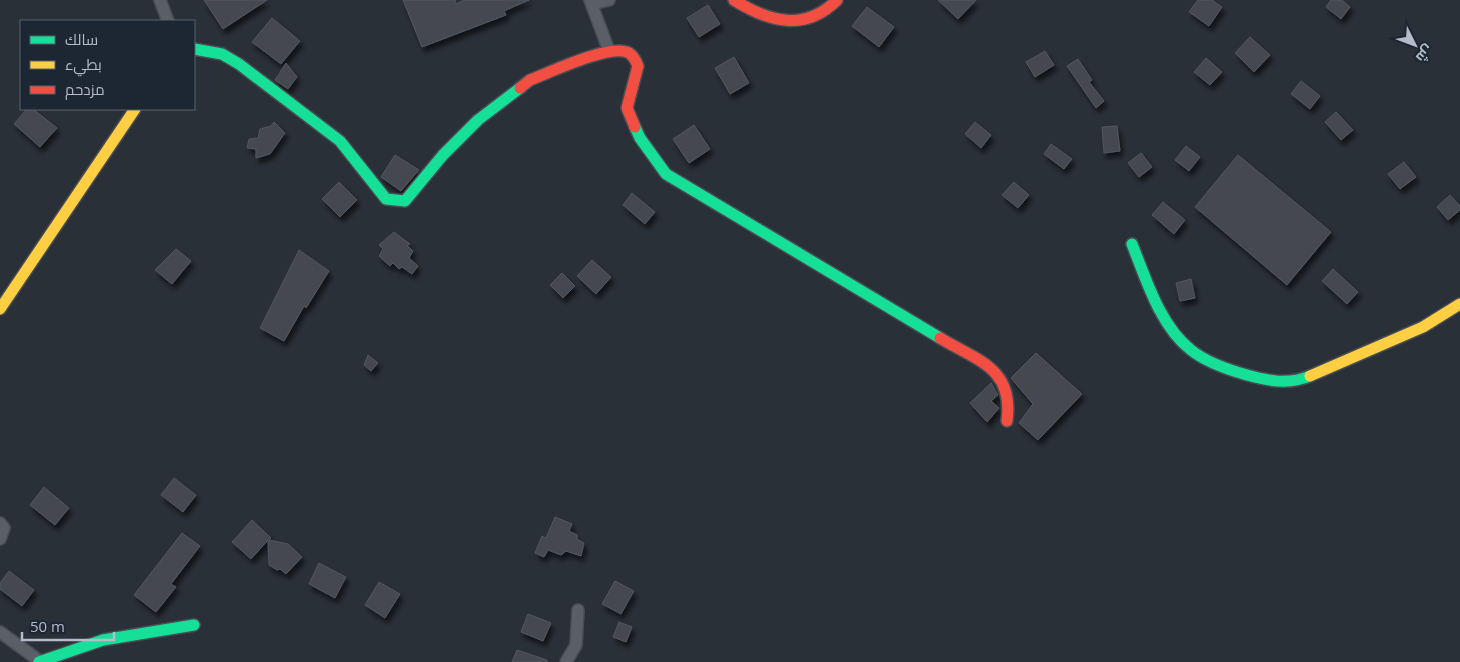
<svg xmlns="http://www.w3.org/2000/svg" width="1460" height="662" font-family="'Open Sans',Cairo,sans-serif">
  <style>
    .building { fill: #444950; stroke: #52575f; filter: url(#shadow) }
    .lines { fill: none; stroke-linecap: round; stroke-linejoin: round }
    .street-casing { stroke: #484c53; stroke-width: 14 }
    .fast-casing { stroke: #484c53; stroke-width: 14 }
    .slow-casing { stroke: #484c53; stroke-width: 14 }
    .jam-casing { stroke: #484c53; stroke-width: 14 }
    .street { stroke: #5a5e66; stroke-width: 11 }
    .fast { stroke: #16e098; stroke-width: 11 }
    .slow { stroke: #ffcf43; stroke-width: 11 }
    .jam { stroke: #f24e42; stroke-width: 11 }
  </style>
  <defs>
    <filter id="shadow"><feDropShadow dx="3" dy="5" stdDeviation="2.5" flood-color="#0009"/></filter>
  </defs>
  <rect width="100%" height="100%" fill="#2a3038"/>
  <!-- building -->
  <path class="building" d="M204,0H267L223,29Z
    M403,0H455L456,4L464,0H529L504,11L506,15L422,47Z
    M938,0H976L958,19Z
    M1198,0H1212L1222,7L1209,26L1189,12Z
    M1331,0H1342L1350,7L1341,19L1326,7Z
    M708,5L720,24L699,37L687,18Z
    M867,7L894,27L879,47L852,26Z
    M272,18L300,41L281,64L252,42Z
    M1250,37L1270,55L1254,72L1235,53Z
    M1045,51L1054,65L1035,77L1026,62Z
    M734,57L749,83L730,94L715,68Z
    M1206,58L1222,72L1210,85L1194,72Z
    M1078,59L1092,80L1089,82L1104,101L1096,108L1067,66Z
    M286,63L297,77L288,89L275,80Z
    M1301,81L1320,96L1310,109L1291,94Z
    M27,109H33L57,128L40,147L14,124Z
    M1336,112L1353,130L1341,140L1325,122Z
    M274,122L285,133L270,154L256,158V149L247,148L249,139L258,138L260,129L271,126Z
    M975,122L991,135L981,148L965,134Z
    M694,125L710,149L689,163L673,139Z
    M1117,126L1120,151L1104,153L1102,127Z
    M1051,144L1072,159L1064,169L1044,154Z
    M1186,146L1200,157L1189,171L1175,160Z
    M1141,153L1152,167L1139,177L1128,163Z
    M395,155L419,170L401,191L381,177Z
    M1238,155L1331,232L1287,285L1195,207Z
    M1404,162L1416,177L1400,189L1388,174Z
    M339,182L357,200L340,217L322,199Z
    M1014,182L1029,195L1018,208L1002,195Z
    M632,193L655,212L645,224L623,205Z
    M1450,195L1460,206V210L1448,220L1437,207Z
    M1163,202L1185,220L1174,234L1152,215Z
    M394,232L410,244L407,245L413,251L409,258L418,266L412,274L402,267L399,269L393,263L390,266L379,256L383,249L379,245Z
    M176,249L191,261L172,284L155,270Z
    M299,250L329,271L306,308L304,306L284,341L260,328Z
    M592,260L611,277L596,294L577,276Z
    M1333,269L1358,292L1347,304L1322,281Z
    M562,273L575,286L563,298L550,285Z
    M1191,279L1195,298L1180,301L1176,283Z
    M1036,353L1082,394L1038,440L1019,423L1033,404L1011,378Z
    M368,355L378,363L371,371L364,365Z
    M991,383L998,395L991,401L999,408L987,422L970,403Z
    M174,478L196,495L183,512L161,495Z
    M44,487L69,508L55,525L30,505Z
    M555,517L572,524L569,531L577,535V539L584,543L581,556L566,551L561,555L548,550L544,557L535,553L542,536L546,538Z
    M252,520L271,538L269,540L288,544L302,557L286,574L280,569L277,570L269,565L268,540L251,559L232,542Z
    M182,533L200,546L171,584L176,587L156,612L134,595Z
    M319,563L346,577L335,598L309,584Z
    M9,571L34,590L22,606L0,589V583Z
    M615,581L634,591L621,614L602,604Z
    M379,582L400,594L385,618L365,605Z
    M528,614L551,623L543,641L521,632Z
    M619,622L632,627L626,642L613,637Z
    M517,650L547,660V662H512Z"/>
  <g class="lines">
    <defs>
      <path id="street" d="M160,0L168,21
        M590,0L609,51
        M592,4L609,0
        M0,523L4,528L0,539
        M0,632L41,662
        M566,662L576,645L578,610"/>
      <path id="fast" d="M194,49L222,54L239,64L340,141L386,199L405,201L443,155L478,120L520,88
        M635,127L640,138L666,174L940,338
        M1132,244C1146,279 1160,326 1191,350C1206,362 1229,370 1247,375C1269,381 1288,385 1310,376
        M39,662L103,640L194,625"/>
      <path id="slow" d="M0,309L135,109
        M1310,376L1423,327L1460,304"/>
      <path id="jam" d="M734,0C769,22 805,32 837,0
        M520,88L530,80C551,72 611,43 629,53C634,56 636,61 638,66L627,108L635,127
        M940,338C978,361 1014,368 1007,421"/>
    </defs>
    <!-- street casing -->
    <use href="#street" class="street-casing"/>
    <!-- fast casing -->
    <use href="#fast" class="fast-casing"/>
    <!-- slow casing -->
    <use href="#slow" class="slow-casing"/>
    <!-- jam casing -->
    <use href="#jam" class="jam-casing"/>
    <!-- street -->
    <use href="#street" class="street"/>
    <!-- fast -->
    <use href="#fast" class="fast"/>
    <!-- slow -->
    <use href="#slow" class="slow"/>
    <!-- jam -->
    <use href="#jam" class="jam"/>
  </g>
  <!-- legend -->
  <rect x="20" y="20" width="175" height="90" fill="#1d2633" stroke="#59626f"/>
  <rect x="30" y="36" width="25" height="8" fill="#16e098" stroke="#59626f"/>
  <text x="65" y="45" font-size="15" fill="#b4bcc9">سالك</text>
  <rect x="30" y="61" width="25" height="8" fill="#ffcf43" stroke="#59626f"/>
  <text x="65" y="70" font-size="15" fill="#b4bcc9">بطيء</text>
  <rect x="30" y="86" width="25" height="8" fill="#f24e42" stroke="#59626f"/>
  <text x="65" y="95" font-size="15" fill="#b4bcc9">مزدحم</text>
  <!-- north arrow -->
  <g transform="translate(1415 45) rotate(132)" stroke="#1d2633" stroke-width="4" paint-order="stroke">
  <path d="M0-4L9 19L0 12L-9 19Z" fill="#b4bcc9"/>
  <text y="-8" font-size="14" font-weight="bold" text-anchor="middle" fill="#b4bcc9">ش</text>
  </g>
  <!-- scale -->
  <path d="M22 632v8h92v-8" fill="none" stroke="#b4bcc9" stroke-width="2.5"/>
  <text x="30" y="632" font-size="15" fill="#b4bcc9" stroke="#1d2633" stroke-width="4" paint-order="stroke">50 m</text>
</svg>
